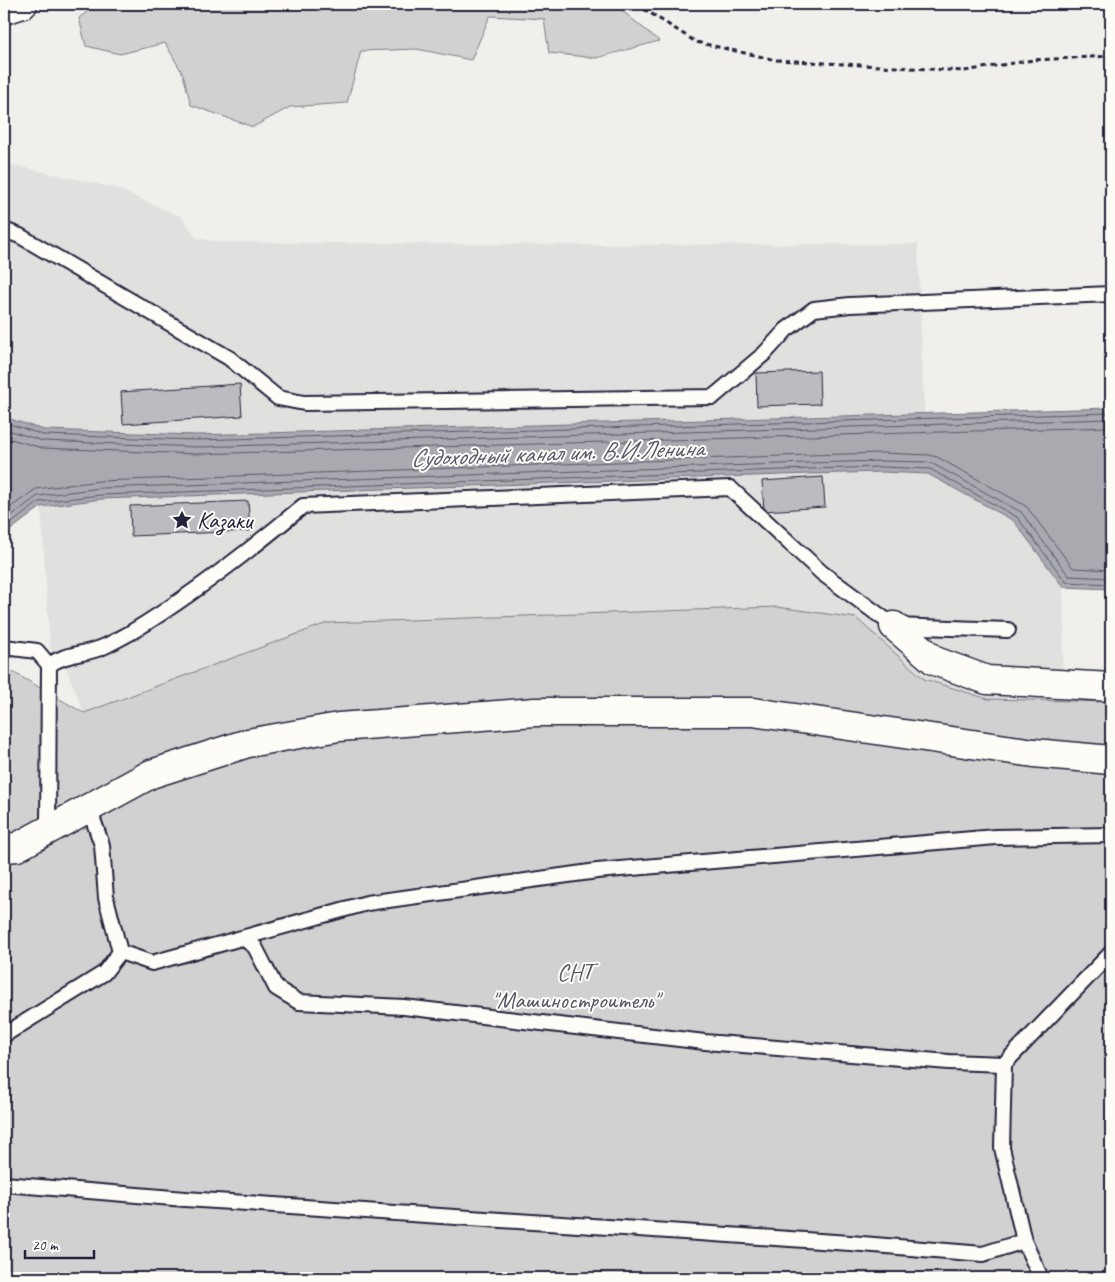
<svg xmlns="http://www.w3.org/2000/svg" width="1115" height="1282" font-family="Caveat,sans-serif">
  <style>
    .built { fill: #e0e0df }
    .green { fill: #d2d1d1; stroke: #7a7a86 }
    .water { fill: #a9a9b0; stroke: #737381 }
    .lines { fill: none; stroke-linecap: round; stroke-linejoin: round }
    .shore { stroke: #58586a; stroke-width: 1 }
    .building { fill: #bcbcc0; stroke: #22223b }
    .lane-casing { stroke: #22223b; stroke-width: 18 }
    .street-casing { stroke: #22223b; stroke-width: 31 }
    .path { stroke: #22223b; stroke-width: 3; stroke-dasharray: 5 4; stroke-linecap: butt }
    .lane { stroke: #fdfcf7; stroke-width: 14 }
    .street { stroke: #fdfcf7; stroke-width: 28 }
    .labels { text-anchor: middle; stroke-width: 4; stroke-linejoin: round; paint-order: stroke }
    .poi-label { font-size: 24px; fill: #22223b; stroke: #fdfcf7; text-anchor: start }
    .park-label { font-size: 24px; fill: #575768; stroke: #fdfcf7 }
    .water-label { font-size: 25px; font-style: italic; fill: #58586a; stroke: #fdfcf7 }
  </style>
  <rect width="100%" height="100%" fill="#f0efec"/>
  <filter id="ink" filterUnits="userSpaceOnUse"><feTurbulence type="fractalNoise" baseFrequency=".02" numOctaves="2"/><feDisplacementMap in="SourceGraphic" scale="10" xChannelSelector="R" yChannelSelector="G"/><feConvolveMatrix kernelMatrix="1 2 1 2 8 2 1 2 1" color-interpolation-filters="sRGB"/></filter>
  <g filter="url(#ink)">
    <!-- built -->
    <path class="built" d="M4,163L115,188L180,216L197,238L219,242L592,245L918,244L923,388L928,473L1014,521L1063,587L1064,626L1059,739L327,623L84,713L65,665L50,649L41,507L44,430L4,417Z"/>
    <!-- green -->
    <path class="green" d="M97,4H614L659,41L596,58L549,53L544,19L490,16L471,60L417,49L361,51L347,103L290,107L253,127L191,105L183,74L165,43L120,54L86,46L79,18Z
      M777,607L856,618L924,679L988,699L1111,702V1278H4V667L84,713L327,623Z"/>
    <!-- water -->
    <path class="water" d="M1111,408V589L1063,587L1014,521L928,474L882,472L809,474L102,499L41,507L4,535V417L44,430L197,435Z"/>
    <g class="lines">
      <!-- shore -->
      <path class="shore" d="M4,422L43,435L197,440L1111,413
        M4,429L43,441L197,447L1111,419
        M4,437L42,448L197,454L1111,427
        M4,512L36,489L100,481L808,455L883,453L929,455L937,457L1026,506L1073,568L1111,570
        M4,521L38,496L101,488L808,463L883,461L928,462L933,464L1021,512L1069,576L1111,578
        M4,529L39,502L101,495L809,469L882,467L930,469L1017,517L1066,582L1111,584"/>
    </g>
    <!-- building -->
    <path class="building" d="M819,371L820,404L757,406L756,373Z
      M240,384L242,416L123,424L121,392Z
      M823,477L825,507L764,511L762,481Z
      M248,501L250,531L131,536L130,506Z"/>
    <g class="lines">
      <defs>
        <path id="lane" d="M4,230L20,236L229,358L278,398L304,403L713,397L765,353L786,330L814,309L850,305L1111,294
          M4,647L37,651L49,665L48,830
          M49,665C66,653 84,655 103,647C112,643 121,638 130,633C191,596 248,552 303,506L730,488L822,573L894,626L1008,630
          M243,938L255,947L276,988L299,1002L404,1007L705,1042L949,1062L1004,1064L1111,953
          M120,952L152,963L367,903L597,871L996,837L1111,835
          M4,1035L104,973L120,952L106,898L102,845L89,808
          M1004,1064L1002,1148L1024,1241L1041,1278
          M4,1184L185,1199L850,1243L983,1254L1024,1241"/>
        <path id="street" d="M4,10L23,4
          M894,626L935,661L987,680L1111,687
          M4,848L17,847L151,774L248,743L339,727L535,712H753L1034,753L1111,760"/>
      </defs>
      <!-- lane casing -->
      <use href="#lane" class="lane-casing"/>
      <!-- street casing -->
      <use href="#street" class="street-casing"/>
      <!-- path -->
      <path class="path" d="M636,4L696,42L776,60L964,71L1033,60L1111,56"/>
      <!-- lane -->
      <use href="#lane" class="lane"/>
      <!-- street -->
      <use href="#street" class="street"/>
    </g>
  </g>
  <!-- icons -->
  <defs>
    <symbol id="sight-bare" viewBox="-9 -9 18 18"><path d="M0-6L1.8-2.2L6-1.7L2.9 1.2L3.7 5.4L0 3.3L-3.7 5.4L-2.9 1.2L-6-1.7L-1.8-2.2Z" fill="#22223b" stroke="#fdfcf7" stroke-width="2.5" paint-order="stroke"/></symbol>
  </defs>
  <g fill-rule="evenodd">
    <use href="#sight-bare" x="168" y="506" width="28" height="28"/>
  </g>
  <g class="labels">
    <!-- poi labels -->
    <g class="poi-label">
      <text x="197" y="528">Казаки</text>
    </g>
    <!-- park labels -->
    <g class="park-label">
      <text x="575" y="980">СНТ<tspan x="575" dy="28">"Машиностроитель"</tspan></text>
    </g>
    <!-- water labels -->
    <g class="water-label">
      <text transform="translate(557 452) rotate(-2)" y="9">Судоходный канал им. В.И.Ленина</text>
    </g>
  </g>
  <!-- margin -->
  <rect width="1115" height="1282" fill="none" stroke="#fdfcf7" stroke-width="20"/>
  <rect x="10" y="10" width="1095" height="1262" fill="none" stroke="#22223b" stroke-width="2" filter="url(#ink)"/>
  <!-- scale -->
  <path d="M25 1250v8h69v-8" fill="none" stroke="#22223b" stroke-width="2.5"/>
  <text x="32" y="1250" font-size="15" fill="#22223b" stroke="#fdfcf7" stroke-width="4" paint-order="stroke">20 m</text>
</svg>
